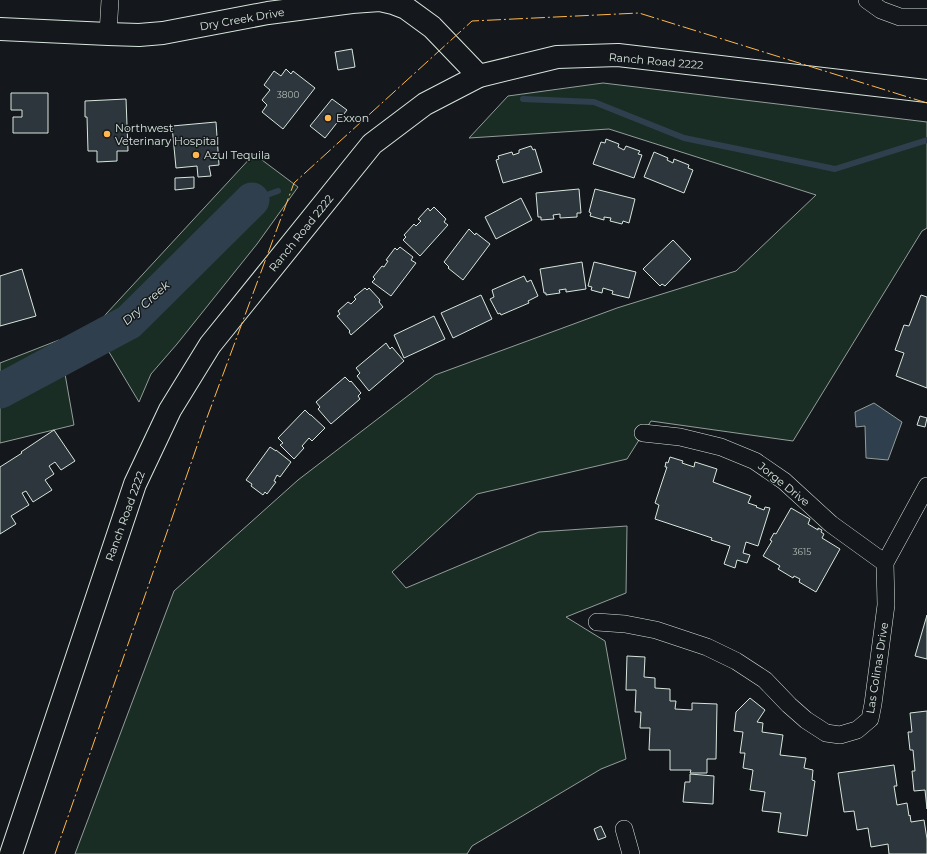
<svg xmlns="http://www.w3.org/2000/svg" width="927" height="854" font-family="Montserrat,sans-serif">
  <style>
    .green { fill: #1a2d24; stroke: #939e99 }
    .water { fill: #2f3f4d; stroke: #939e99 }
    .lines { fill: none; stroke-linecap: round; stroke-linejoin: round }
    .stream { stroke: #2f3f4d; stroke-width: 6 }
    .river { stroke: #2f3f4d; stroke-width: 35 }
    .building { fill: #2c363c; stroke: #d8e6dc }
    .minor-casing { stroke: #d8e6dc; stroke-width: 18 }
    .tertiary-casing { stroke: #d8e6dc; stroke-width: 24 }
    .primary-casing { stroke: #d8e6dc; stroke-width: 24 }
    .minor { stroke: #14181c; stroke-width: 17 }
    .tertiary { stroke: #14181c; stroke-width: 22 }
    .primary { stroke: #14181c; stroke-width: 22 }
    .power { stroke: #ffb74d; stroke-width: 1; stroke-dasharray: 14 3 2 3; stroke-linecap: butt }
    .poi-dot { fill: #ffb74d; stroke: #14181c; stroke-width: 1.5 }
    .labels { text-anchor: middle; stroke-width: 3; stroke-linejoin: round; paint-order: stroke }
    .number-label { font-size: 9px; fill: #adbab4 }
    .street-label { font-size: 11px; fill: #d8e6dc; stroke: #14181c }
    .poi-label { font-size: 11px; fill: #d8e6dc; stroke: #14181c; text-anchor: start }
    .water-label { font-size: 12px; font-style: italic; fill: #d8e6dc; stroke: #14181c }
  </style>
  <rect width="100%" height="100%" fill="#14181c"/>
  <!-- green -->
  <path class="green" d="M603,83L927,122V228L922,231L793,441L651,421L627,459L477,494L392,572L406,588L539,532L627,526L626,593L566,617L605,641L626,759L601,769L472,846L467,854H75L174,591L298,480L435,375L617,308L736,271L816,195L609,129L469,138L508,96Z
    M254,154L298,187L257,244L177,344L151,374L139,402L94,327Z
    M59,340L74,425L0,443V363Z"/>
  <!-- water -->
  <path class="water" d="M874,403L902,422L888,460L866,458L865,426L856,427L855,412Z"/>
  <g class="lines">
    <!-- stream -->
    <path class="stream" d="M523,99L594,102L684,138L835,169L927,140
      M252,200L278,191"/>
    <!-- river -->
    <path class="river" d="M0,391L129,322L252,200"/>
  </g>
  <!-- building -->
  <path class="building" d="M352,49L355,67L338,70L335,52Z
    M286,69L291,74L293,71L315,88L283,129L262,112L267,105L262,100L270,90L264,85L274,71L281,76Z
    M11,93H48V133H13V117H22V110H11Z
    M126,99L128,151H117V161L97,162V151H88L87,117H85V101Z
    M332,99L347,110L325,138L310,126Z
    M216,122L219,165L209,166L211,176L198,177L197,166L176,168L172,126Z
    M606,139L619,144L618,147L624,150L626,146L640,151L638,154L642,155L634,178L593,164L601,142L605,143Z
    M531,146L533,150L535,149L542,172L503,183L496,160L499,159L498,156L512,152L513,155L519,153V150Z
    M654,152L668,158L667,160L673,163L674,159L689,165L688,168L693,170L684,193L644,177Z
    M194,177V188L175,190V178Z
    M579,189L581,213H577V217L560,218V214L553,215L554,219L541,220V217H538L536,193Z
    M595,189L635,199L629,223L623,221L622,224L610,221L611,218L604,217V220L590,216L591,213L589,212Z
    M521,198L532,220L496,239L485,217Z
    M434,207L446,219L444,222L448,225L420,256L403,240L406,237L404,235L414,224L416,226L421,221L418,219L428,208L430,211Z
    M469,229L475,235L476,233L490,244L463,280L448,268L449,267L444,262Z
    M673,240L691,259L665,286L662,284L660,286L643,269Z
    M400,247L413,257L411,260L416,263L391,296L372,282L375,279L373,277L382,266L384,267L388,261L386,260L395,248L397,250Z
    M582,262L586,289L566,292V289L559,290L560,293L546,295V293H544L540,269Z
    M594,262L636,272L629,298L612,294L613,291L603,288L602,293L591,290L592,287L588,286Z
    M22,269L36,316L0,326V276Z
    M524,276L527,282L531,280L538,296L528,301L529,303L501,315L500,313L498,314L490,299L494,297L492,290Z
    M365,288L367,290L369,288L380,300L379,302L383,307L351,335L349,332L350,331L337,316L340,314L338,311L348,302L351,304L356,299L354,297Z
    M481,295L492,319L453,338L441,313Z
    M921,295L927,297V388L896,376L904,353L895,350L904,325L909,326Z
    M434,316L445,339L404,358L394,335Z
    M386,343L390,349L392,347L404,361L369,391L357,376L360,373L356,368Z
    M345,377L350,382L351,381L361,393L358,396L360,399L331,424L318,409L320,407L316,402Z
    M305,410L310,415H311L325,428L312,441L309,438L302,446L304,448L294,459L280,445L283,443L278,438Z
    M920,416L927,418L925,427L917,425Z
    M54,430L75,461L61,470L55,462L49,466L54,474L45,480L52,490L33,502L26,491L22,493L29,505L11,516L16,524L0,534V467L22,453L21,452Z
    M270,447L276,451V450L291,462L280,477L277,475L274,481L276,482L267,494L265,492L263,495L251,486L252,484L246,480Z
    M670,457L683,461L682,463L694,467L695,462L717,469L713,482L751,496L748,503L757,506L756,507L764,510L765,507L770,508L758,546L746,542L743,553L750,555L747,563L737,560L735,568L724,564L730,546L711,540L712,538L655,519L659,505L655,503L667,467H665L666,462L668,463Z
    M791,508L810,519L808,524L818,530V528L822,530L821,532L824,534L822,538L840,549L816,592L799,582L800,579L794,576L793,578L778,569L780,566L763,556L772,541L770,540L774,533L776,534Z
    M927,615V659L915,656Z
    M627,656L645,657L644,677L655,678V688L670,689V701H676L675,709L692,710V703L717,704L716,759H707V773H690L691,770H670V750H649L650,728H640L641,712H635L636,690H626Z
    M750,698L765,710L757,722L763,723L762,732L783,735L780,755L806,758L804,768L813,770L812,780L815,781L807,836L778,832L781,813L762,811L765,792L750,790L753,770L743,768L745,753H740L743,732L734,731L736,712Z
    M927,711V809L925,790L914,791L912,771H915L913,750H910L908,732H912L910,713Z
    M894,765L897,786H894L897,805L907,803L909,816L910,815L911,822L924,820L927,839V854H889L888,844L871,847L868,828L857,830L854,811L844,812L838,773Z
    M690,774L714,776L713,804L683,802L685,782H690Z
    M601,826L606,837L598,840L594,829Z"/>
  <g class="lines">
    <defs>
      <path id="minor" d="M867,0L881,10L900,17H927
        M108,34L110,0
        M643,433L680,437L721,447L755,461L784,481L831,524L885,563
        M597,622L625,624L656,630L707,647L736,661L765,680L789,705L806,720L826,733L840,735L857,730L870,719L873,704L886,605L885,563L927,486
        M624,829L631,854"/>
      <path id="tertiary" d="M0,29L108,34L139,35L163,33L268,13L352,2L380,0L393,3L406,8L432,27L479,76"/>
      <path id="primary" d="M11,854L135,484L170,410L210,345L372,144L425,104L479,76L557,57L618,55L927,91"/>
    </defs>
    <!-- minor casing -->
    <use href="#minor" class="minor-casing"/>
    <!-- tertiary casing -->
    <use href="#tertiary" class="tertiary-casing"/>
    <!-- primary casing -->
    <use href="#primary" class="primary-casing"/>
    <!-- minor -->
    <use href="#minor" class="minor"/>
    <!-- tertiary -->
    <use href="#tertiary" class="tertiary"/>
    <!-- primary -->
    <use href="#primary" class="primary"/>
    <!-- power -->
    <path class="power" d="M55,854L205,423L294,183L472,21L639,13L927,103"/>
  </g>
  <!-- markers -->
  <g class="poi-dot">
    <circle cx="328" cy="118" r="4"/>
    <circle cx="107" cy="134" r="4"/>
    <circle cx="196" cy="155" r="4"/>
  </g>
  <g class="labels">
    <!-- number labels -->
    <g class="number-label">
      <text x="288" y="98">3800</text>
      <text x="802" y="555">3615</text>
    </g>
    <!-- street labels -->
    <g class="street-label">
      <text transform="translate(242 19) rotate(-10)" y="4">Dry Creek Drive</text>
      <text transform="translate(656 61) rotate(5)" y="4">Ranch Road 2222</text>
      <text transform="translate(301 233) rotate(-51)" y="4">Ranch Road 2222</text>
      <text transform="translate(784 484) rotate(39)" y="4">Jorge Drive</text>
      <text transform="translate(125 516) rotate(-70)" y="4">Ranch Road 2222</text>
      <text transform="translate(877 668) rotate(-81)" y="4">Las Colinas Drive</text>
    </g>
    <!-- poi labels -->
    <g class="poi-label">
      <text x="336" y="122">Exxon</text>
      <text x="115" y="132">Northwest<tspan x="115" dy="13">Veterinary Hospital</tspan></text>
      <text x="204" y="159">Azul Tequila</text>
    </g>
    <!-- water labels -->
    <g class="water-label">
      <text transform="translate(146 303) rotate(-42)" y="4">Dry Creek</text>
    </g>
  </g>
</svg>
